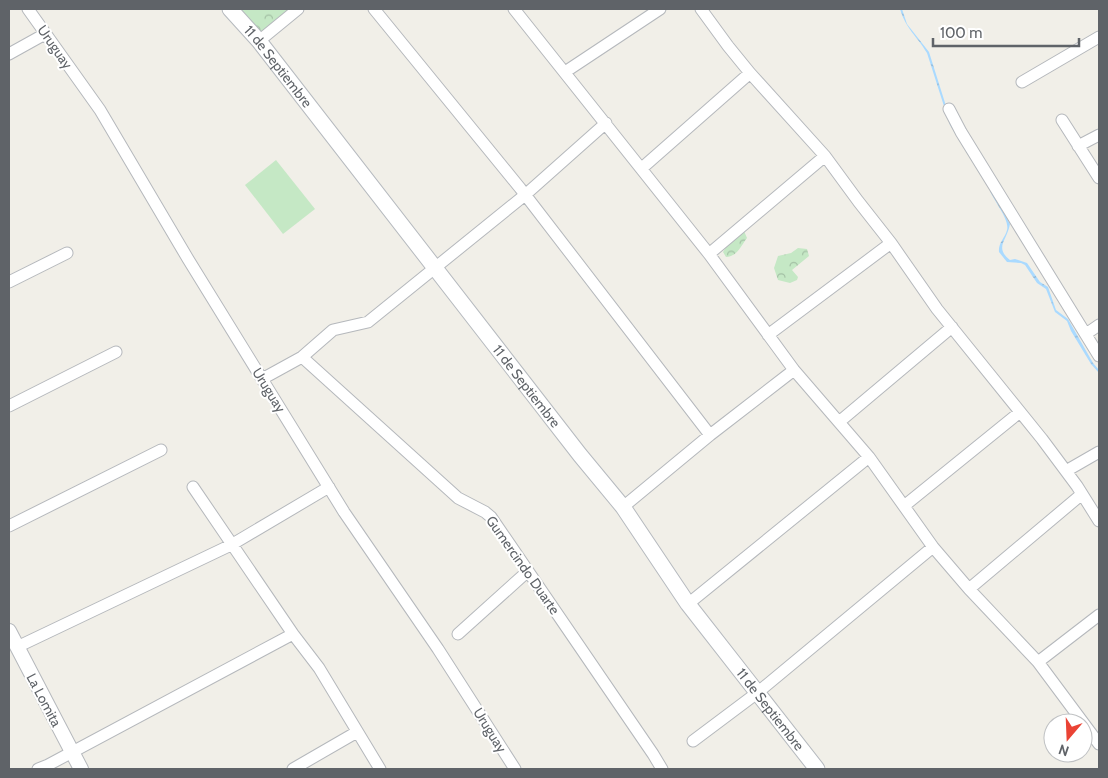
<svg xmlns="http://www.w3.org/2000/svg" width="1108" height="778" font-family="Cabin,sans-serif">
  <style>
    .forest { fill: url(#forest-crowns) }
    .pitch { fill: #c5e8c5 }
    .water { fill: url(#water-ripples) }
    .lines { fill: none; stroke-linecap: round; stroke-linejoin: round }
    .minor-casing { stroke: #b5b8bc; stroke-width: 13 }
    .tertiary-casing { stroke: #b5b8bc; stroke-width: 16 }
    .secondary-casing { stroke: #b6babf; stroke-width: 17 }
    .minor { stroke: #fff; stroke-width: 11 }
    .tertiary { stroke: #fff; stroke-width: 14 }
    .secondary { stroke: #fff; stroke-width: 15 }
    .labels { text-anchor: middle; stroke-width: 4; stroke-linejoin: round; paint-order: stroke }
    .street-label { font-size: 14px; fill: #5f6368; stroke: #fff }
  </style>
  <defs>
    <pattern id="forest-crowns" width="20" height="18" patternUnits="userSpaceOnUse" patternTransform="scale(1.25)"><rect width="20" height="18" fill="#c5e8c5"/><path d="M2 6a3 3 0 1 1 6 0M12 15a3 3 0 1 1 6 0" fill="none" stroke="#a3c0a4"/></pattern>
    <pattern id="water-ripples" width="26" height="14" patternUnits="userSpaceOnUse" patternTransform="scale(1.25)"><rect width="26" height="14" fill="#aadaff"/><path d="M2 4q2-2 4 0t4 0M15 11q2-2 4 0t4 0" fill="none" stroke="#8eb4d2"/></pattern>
  </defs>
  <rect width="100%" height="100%" fill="#f1efe8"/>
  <!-- forest -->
  <path class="forest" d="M230,9H298L259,41Z
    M744,231L747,238C740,247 738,256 726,257L723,252L728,244Z
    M798,248L807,249L809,256L792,270L798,277L797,280L790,283L778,280L774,268L778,256L791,253Z"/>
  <!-- pitch -->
  <path class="pitch" d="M276,160L315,209L283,234L245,185Z"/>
  <!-- water -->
  <path class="water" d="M900,9H902L907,24L929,52L952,125L982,174L981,176L950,125L927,53C917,36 906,29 900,9Z
    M991,190L1010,224C1007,241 994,247 1010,260L1015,259L1027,263L1040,282L1048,287L1056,310L1068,319L1093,363L1099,370V373L1091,364L1071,331L1067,321L1055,312L1046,289L1037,283L1025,265L1021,263L1007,262L999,252C998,243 1005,238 1007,230C1010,220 994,201 990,191Z"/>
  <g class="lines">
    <defs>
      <path id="minor" d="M28,9L100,110L188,259L344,512L438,649L515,769
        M374,9L520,188L710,435
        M514,9L709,254L794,370L869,457L933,547L969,589L1038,662L1099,744
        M701,9L728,46L750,73L825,156L858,201L891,243L937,309L1042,439L1077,486L1099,521
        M259,41L298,9
        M9,54L45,34
        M565,72L660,9
        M1022,82L1099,37
        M949,109L961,132L1099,356
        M1062,120L1099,178
        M1078,146L1099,135
        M642,168L750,73
        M709,254L825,156
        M9,282L67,253
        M1086,334L1099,325
        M768,335L891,243
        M302,357L458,498L485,512L491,517L653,754L662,769
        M262,379L302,357L333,330L368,322L525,195L606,123
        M9,406L116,352
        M839,422L952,327
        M1066,471L1099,452
        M193,487L293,634L319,668L380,769
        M904,506L1020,412
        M623,507L710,435L794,370
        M9,526L161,450
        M969,589L1082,494
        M688,604L869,457
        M458,634L528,571
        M17,647L231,545L329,487
        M1038,662L1099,615
        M693,741L757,693L933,547
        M38,769L48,765L293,634
        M293,769L357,732"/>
      <path id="tertiary" d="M9,631L81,769"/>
      <g id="secondary">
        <path id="s1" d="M230,9L259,41L580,455L623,507L688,604L817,769"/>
      </g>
    </defs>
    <!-- minor casing -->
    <use href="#minor" class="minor-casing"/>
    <!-- tertiary casing -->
    <use href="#tertiary" class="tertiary-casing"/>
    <!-- secondary casing -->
    <use href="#secondary" class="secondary-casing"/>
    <!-- minor -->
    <use href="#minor" class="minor"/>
    <!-- tertiary -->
    <use href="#tertiary" class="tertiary"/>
    <!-- secondary -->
    <use href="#secondary" class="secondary"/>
  </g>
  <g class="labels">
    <!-- street labels -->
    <g class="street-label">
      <text transform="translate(55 47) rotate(55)" y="5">Uruguay</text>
      <text dy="5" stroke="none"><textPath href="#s1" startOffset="75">11 de Septiembre</textPath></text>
      <text dy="5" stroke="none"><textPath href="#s1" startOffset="480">11 de Septiembre</textPath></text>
      <text transform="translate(269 390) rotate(58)" y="5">Uruguay</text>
      <text transform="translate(523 565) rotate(55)" y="5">Gumercindo Duarte</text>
      <text transform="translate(44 700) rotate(62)" y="5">La Lomita</text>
      <text dy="5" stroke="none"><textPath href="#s1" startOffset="885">11 de Septiembre</textPath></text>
      <text transform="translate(490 730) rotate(58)" y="5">Uruguay</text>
    </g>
  </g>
  <!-- border -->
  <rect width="1108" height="778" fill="none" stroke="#5f6368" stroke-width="20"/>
  <!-- north arrow -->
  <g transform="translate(1068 738) rotate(199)"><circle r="24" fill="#ffffff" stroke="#bfc1c3"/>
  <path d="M0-4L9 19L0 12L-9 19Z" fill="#ea4335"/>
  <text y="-8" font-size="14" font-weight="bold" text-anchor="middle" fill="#5f6368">N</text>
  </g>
  <!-- scale -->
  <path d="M933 38v8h146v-8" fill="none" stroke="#5f6368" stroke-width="2.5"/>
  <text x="940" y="38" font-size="15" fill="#5f6368" stroke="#ffffff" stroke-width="4" paint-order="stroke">100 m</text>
</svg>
